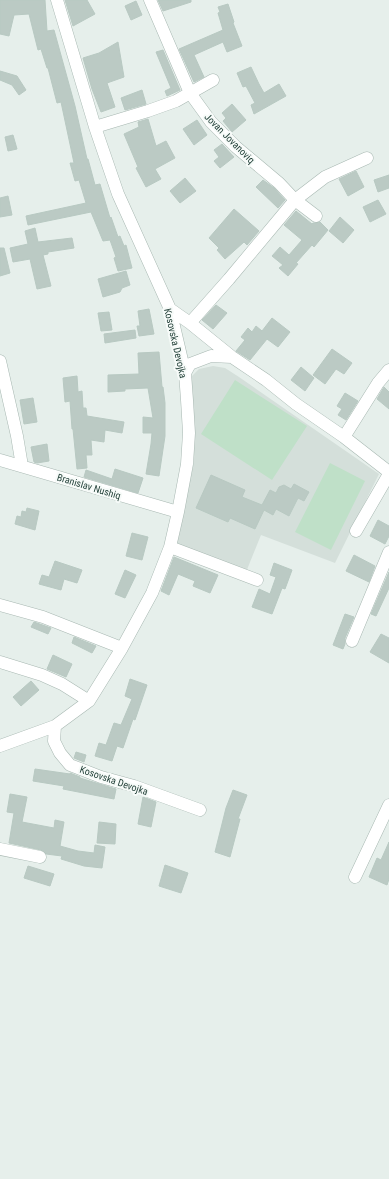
<svg xmlns="http://www.w3.org/2000/svg" width="389" height="1179" font-family="'Roboto Condensed',sans-serif">
  <style>
    .built { fill: #d4dfda }
    .green { fill: #bfe0c8 }
    .building { fill: #bbcac4; stroke: #b8c9c2 }
    .lines { fill: none; stroke-linecap: round; stroke-linejoin: round }
    .minor-casing { stroke: #a8b8b2; stroke-width: 13 }
    .minor { stroke: #fff; stroke-width: 12 }
    .labels { text-anchor: middle; stroke-width: 4; stroke-linejoin: round; paint-order: stroke }
    .street-label { font-size: 10px; fill: #24423a; stroke: #f7fbf9 }
  </style>
  <rect width="100%" height="100%" fill="#e6efeb"/>
  <!-- built -->
  <path class="built" d="M213,366L225,368L239,377L379,474L335,563L261,535L244,577L176,546L194,462V435L191,377L199,369Z"/>
  <!-- green -->
  <path class="green" d="M235,380L307,426L272,480L201,434Z
    M330,463L365,481L331,550L295,532Z"/>
  <!-- building -->
  <path class="building" d="M0,0H45L47,31L54,30L75,106L87,159H88L95,185L100,184L110,218L111,217L118,237L120,236L124,246L126,245L132,268L118,271L114,258L116,257L110,240L103,241L91,212L28,225L26,216L86,203L79,180L75,181L70,163H74L61,102L57,103L48,68H47L41,49L38,50L29,14L14,15L9,36L0,34Z
    M65,0H87L95,14L73,26Z
    M158,0H191V2L163,11Z
    M136,1L142,15L131,20L125,6Z
    M228,4L234,22L233,23L242,46L227,52L223,42L194,55L204,77L194,82L179,49L223,30L218,13L220,12L218,7Z
    M118,42L124,77L107,83L115,107L101,112L92,89L83,58L99,53Z
    M163,50L180,90L167,96L165,91L171,88L156,52Z
    M251,67L259,84L264,93L279,84L286,96L254,114L251,105L255,103L246,86L243,87L237,73Z
    M0,71L17,76L26,90L19,95L12,85L0,80Z
    M142,90L146,104L125,110L121,98Z
    M232,104L246,120L232,132L223,121L226,118L222,113Z
    M148,119L156,146L166,141L175,158L155,169L161,179L146,187L136,168L138,167L124,134L139,127L138,122Z
    M197,120L207,135L194,145L183,129Z
    M13,135L17,149L8,151L5,137Z
    M222,144L234,157L220,168L214,161L219,157L214,150Z
    M356,171L364,187L348,196L339,179Z
    M389,175V188L378,192L374,180Z
    M185,178L196,191L180,203L170,191Z
    M263,180L274,188L285,200L278,208L256,187Z
    M8,196L12,215L0,217V198Z
    M378,200L386,214L370,222L363,207Z
    M234,209L259,231L247,245L244,242L225,259L217,250L219,248L209,238Z
    M296,211L312,224L313,223H315L320,222L328,230L314,247L312,245L296,263L298,264L288,276L279,268L283,265L272,256L280,247L289,255L302,240L284,225Z
    M340,217L354,230L343,243L329,231Z
    M35,228L38,242L72,238L74,248L48,252V254L43,255L51,286L37,289L30,259L13,262L10,248L28,244L25,231Z
    M0,248H4L10,273L0,276Z
    M126,271L130,285L122,288L120,292L103,297L98,279Z
    M216,305L227,313L213,329L202,320Z
    M149,309L154,334L139,336L137,326H140L138,311Z
    M109,312L112,330L101,331L98,313Z
    M272,318L290,332L278,347L267,339L250,360L236,351L245,340L241,337L248,328L252,332L256,326L262,331Z
    M135,330L136,338L105,343L104,334Z
    M332,349L352,363L344,374L336,369L325,384L313,375Z
    M159,352L162,387H163L165,403V436L159,476L146,474L151,444L152,433H143V417L153,418L148,388L125,389V391L108,392V375L139,374L138,353Z
    M301,367L314,378L305,391L291,380Z
    M77,376L78,392L82,391L83,408H86L87,416L124,422L122,433L105,430L104,442L91,440L92,455H86L87,468L77,469L73,429H72L70,401L65,402L63,378Z
    M384,387L389,392V409L377,399Z
    M345,393L358,401L346,420L338,415L342,409L337,406Z
    M33,398L37,422L24,424L20,400Z
    M47,444L49,461L37,463L34,462L31,447Z
    M115,469L143,478L138,493L84,477L86,470L112,479Z
    M211,475L245,490L242,497L262,505L270,490L276,493L279,487L284,485L291,489L294,484L309,492L304,501L298,498L289,516L276,509L273,515L264,510L255,529L230,518L228,522L196,508Z
    M27,508L39,511L35,530L15,524L17,516L21,517L22,511L26,512Z
    M378,520L389,526V536L385,544L370,536Z
    M132,533L148,537L142,560L126,556Z
    M354,555L375,566L369,582L346,571Z
    M174,557L218,575L210,593L193,586L195,581L178,574L169,595L161,591Z
    M55,561L82,570L77,583L64,579L61,590L39,584L42,575L49,577Z
    M274,563L292,570L285,589L282,588L272,614L252,607L259,589L270,594L276,577L270,575Z
    M125,570L136,575L125,598L115,594Z
    M389,572V588L376,616L371,614Z
    M345,614L354,617L345,638V644L343,649L333,645Z
    M34,622L51,628L48,634L31,627Z
    M381,634L389,638V663L370,652Z
    M74,637L96,646L92,653L72,643Z
    M53,655L72,664L66,677L47,669Z
    M130,679L147,685L135,720L133,719L123,748L117,746L112,761L95,756L99,743L106,745L114,723L121,725L132,699L125,696Z
    M31,681L39,690L21,706L13,697Z
    M76,752L86,755L84,762L74,758Z
    M35,769L70,774V773L80,777V778L116,789L114,799L63,789L64,786L33,781Z
    M233,790L247,795L238,819H240L230,857L215,852L226,808Z
    M10,794L27,797L22,822L54,828L55,820L64,822L60,846L78,851L94,853L95,845L105,847L102,868L84,866L61,859L62,856L46,854L41,850L9,843L14,813L7,812Z
    M143,797L156,802L151,827L138,824Z
    M99,822L116,824L115,844L97,843Z
    M389,842V879L387,885L369,877L377,858L381,860Z
    M165,865L188,873L181,893L159,886Z
    M28,866L54,874L50,886L24,878Z"/>
  <g class="lines">
    <defs>
      <path id="minor" d="M150,0L190,93L211,122L236,147L279,183L295,200L316,216
        M95,127L148,111L176,101L213,80
        M170,309L190,323L232,357L266,380L296,404L344,437L389,472
        M190,323L229,279L295,200L325,177L367,158
        M0,361L17,436L22,466
        M185,373L190,364L211,356L232,357
        M344,437L378,383L389,370
        M0,460L178,512
        M356,531L389,474
        M170,547L257,580
        M0,605L43,617L122,648
        M352,641L389,552
        M0,662L42,675L62,684L89,701
        M55,726L54,741L60,753L70,765L101,777L134,786L200,810
        M0,746L55,726L89,701L122,648L152,593L170,547L178,512L187,464L189,433L187,400L185,373L170,309L118,194L95,127L57,0
        M0,849L40,857
        M355,877L389,805"/>
    </defs>
    <!-- minor casing -->
    <use href="#minor" class="minor-casing"/>
    <!-- minor -->
    <use href="#minor" class="minor"/>
  </g>
  <g class="labels">
    <!-- street labels -->
    <g class="street-label">
      <text transform="translate(230 138) rotate(45)" y="4">Jovan Jovanoviq</text>
      <text transform="translate(176 343) rotate(77)" y="4">Kosovska Devojka</text>
      <text transform="translate(89 486) rotate(17)" y="4">Branislav Nushiq</text>
      <text transform="translate(114 780) rotate(19)" y="4">Kosovska Devojka</text>
    </g>
  </g>
</svg>
